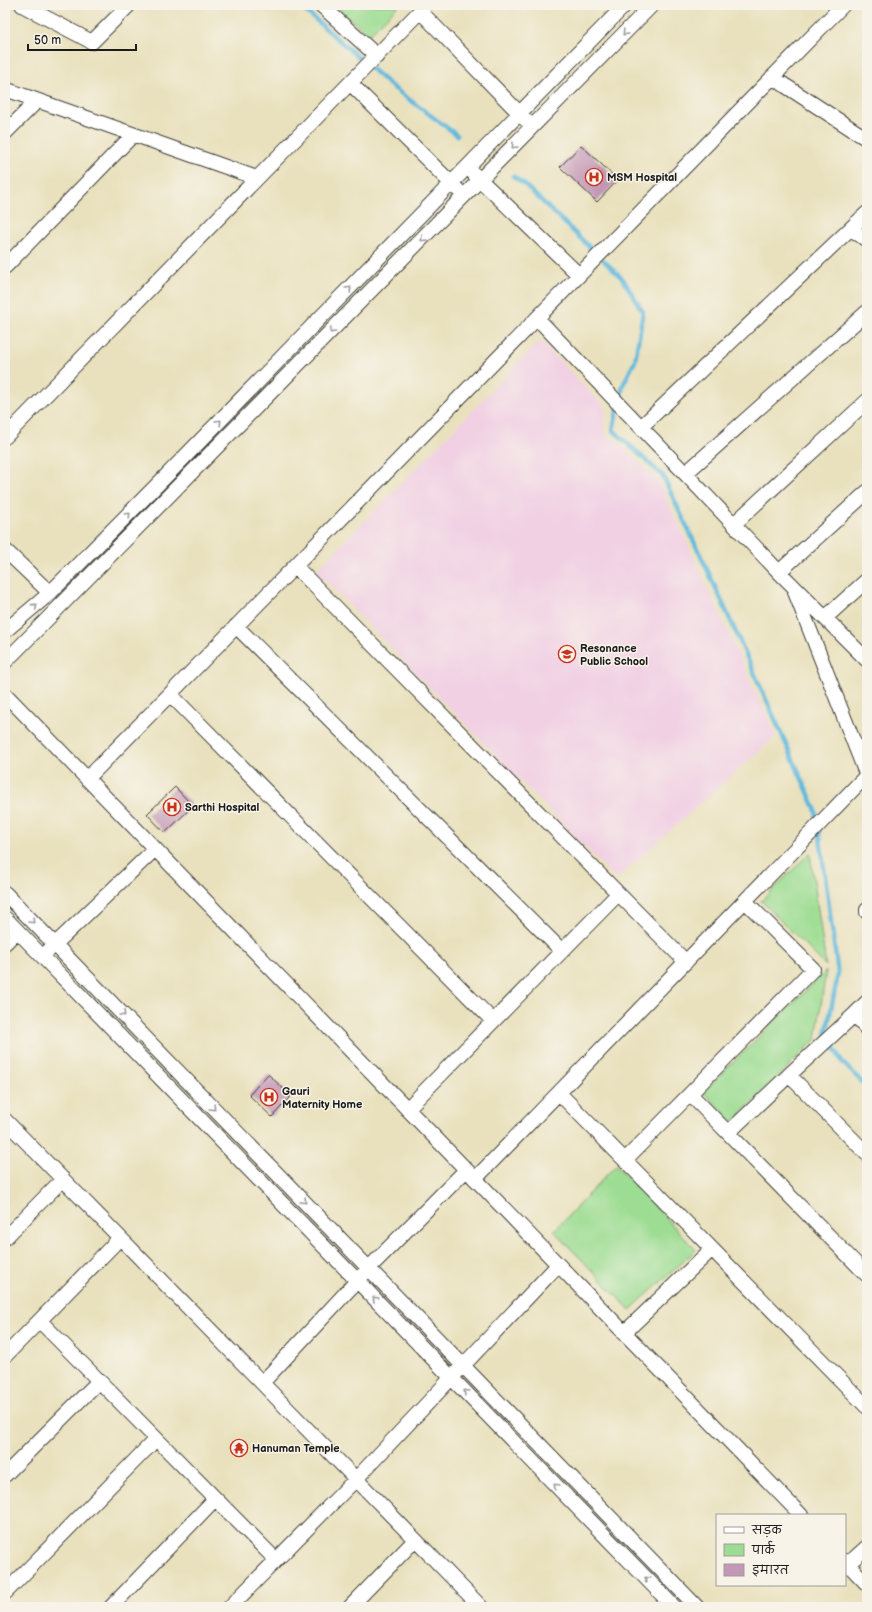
<svg xmlns="http://www.w3.org/2000/svg" width="872" height="1612" font-family="'Balsamiq Sans','Playpen Sans Deva',sans-serif">
  <style>
    .built { fill: #f1d0e4 }
    .green { fill: #9ddd93; stroke: #5c7c58 }
    .lines { fill: none; stroke-linecap: round; stroke-linejoin: round }
    .stream { stroke: #61b9de; stroke-width: 4.5 }
    .building { fill: #c398b6 }
    .minor-casing { stroke: #3b3a34; stroke-width: 16 }
    .minor { stroke: #fff; stroke-width: 14 }
    .oneway { stroke: #999 }
    .labels { text-anchor: middle; stroke-width: 3; stroke-linejoin: round; paint-order: stroke }
    .poi-label { font-size: 11px; font-weight: bold; fill: #1c1c1c; stroke: #f7f3e8; text-anchor: start }
  </style>
  <rect width="100%" height="100%" fill="#f7f3e8"/>
  <filter id="ink" filterUnits="userSpaceOnUse"><feTurbulence type="fractalNoise" baseFrequency=".025" numOctaves="2"/><feDisplacementMap in="SourceGraphic" scale="8" xChannelSelector="R" yChannelSelector="G"/><feConvolveMatrix kernelMatrix="1 2 1 2 8 2 1 2 1" color-interpolation-filters="sRGB"/></filter>
  <filter id="wash" filterUnits="userSpaceOnUse"><feTurbulence type="fractalNoise" baseFrequency=".012" numOctaves="4" result="noise"/><feDisplacementMap in="SourceGraphic" scale="16" xChannelSelector="R" yChannelSelector="G"/><feGaussianBlur stdDeviation="0.9" result="paint"/><feColorMatrix in="noise" values="0 0 0 0 0 0 0 0 0 0 0 0 0 0 0 0 0 1.4 0 .05"/><feComposite in="paint" operator="in"/></filter>
  <g filter="url(#wash)">
    <rect width="100%" height="100%" fill="#e9e1bd"/>
    <!-- built -->
    <path class="built" d="M540,341L605,407V434L617,441L658,480L776,736L616,879L316,571Z"/>
    <!-- green -->
    <path class="green" d="M334,5H399L369,35Z
      M810,853L826,966L761,901Z
      M826,971L816,1039L733,1122L703,1092Z
      M616,1165L696,1250L630,1310L554,1231Z"/>
    <g class="lines">
      <!-- stream -->
      <path class="stream" d="M299,5L391,86L457,135
        M513,176L524,184L623,279L643,312L635,361L623,385L620,400
        M618,407L613,430L663,476L714,584L815,808L818,822
        M819,830L838,974L826,1035L843,1063L867,1087"/>
    </g>
    <g id="blocks">
      <!-- building -->
      <path class="building" d="M581,145L618,180L597,202L560,167Z
        M175,787L193,806L165,833L147,814Z
        M268,1074L291,1096L272,1117L249,1095Z"/>
    </g>
  </g>
  <g filter="url(#ink)">
    <use href="#blocks" fill-opacity="0" stroke="#3b3a34" stroke-width="1"/>
    <g class="lines">
      <defs>
        <path id="minor" d="M22,5L92,42L129,5
          M321,5L377,56
          M420,11L526,120
          M772,77L867,139
          M350,83L457,189
          M5,89L257,178
          M5,133L37,101
          M474,174L579,275
          M851,229L867,240
          M5,267L133,135
          M537,318L779,572L867,660
          M641,427L867,213
          M5,437L426,5
          M686,473L867,312
          M734,524L867,401
          M5,550L50,593
          M295,566L686,962
          M779,572L867,492
          M795,592L867,776
          M825,618L867,580
          M236,626L562,951
          M5,631L50,593L167,475L625,5
          M5,662L652,5
          M5,694L801,1515
          M170,694L493,1021
          M87,779L843,5
          M5,893L697,1607
          M867,910V912
          M5,918L674,1607
          M5,943L17,931
          M49,950L155,849
          M867,1002L854,1015L867,1029
          M789,1075L854,1015
          M559,1093L867,1407
          M690,1094L867,1275
          M407,1109L618,894
          M5,1120L481,1607
          M728,1133L789,1075L867,1154
          M625,1160L813,969L745,901
          M475,1179L867,775
          M5,1238L63,1179
          M40,1321L276,1560
          M624,1333L712,1249
          M5,1356L120,1238
          M262,1383L369,1268L466,1170
          M5,1475L99,1381
          M845,1561L867,1584
          M848,1564L867,1547
          M5,1593L156,1439
          M111,1607L215,1499
          M230,1607L356,1479L558,1265
          M350,1607L415,1540"/>
      </defs>
      <!-- minor casing -->
      <use href="#minor" class="minor-casing"/>
      <!-- minor -->
      <use href="#minor" class="minor"/>
    </g>
    <!-- one-way arrows -->
    <defs><path id="oneway-chevron" d="M-2-3.5L2.5 0L-2 3.5" fill="none" stroke-width="1.6" stroke-linecap="round" stroke-linejoin="round"/></defs>
    <g class="oneway">
      <use href="#oneway-chevron" transform="translate(625 33) rotate(134)"/>
      <use href="#oneway-chevron" transform="translate(514 146) rotate(135)"/>
      <use href="#oneway-chevron" transform="translate(423 239) rotate(135)"/>
      <use href="#oneway-chevron" transform="translate(349 289) rotate(-46)"/>
      <use href="#oneway-chevron" transform="translate(332 331) rotate(135)"/>
      <use href="#oneway-chevron" transform="translate(219 422) rotate(-46)"/>
      <use href="#oneway-chevron" transform="translate(128 515) rotate(-45)"/>
      <use href="#oneway-chevron" transform="translate(35 606) rotate(-40)"/>
      <use href="#oneway-chevron" transform="translate(32 921) rotate(46)"/>
      <use href="#oneway-chevron" transform="translate(123 1014) rotate(46)"/>
      <use href="#oneway-chevron" transform="translate(213 1108) rotate(46)"/>
      <use href="#oneway-chevron" transform="translate(304 1201) rotate(46)"/>
      <use href="#oneway-chevron" transform="translate(375 1299) rotate(-134)"/>
      <use href="#oneway-chevron" transform="translate(466 1392) rotate(-134)"/>
      <use href="#oneway-chevron" transform="translate(556 1486) rotate(-134)"/>
      <use href="#oneway-chevron" transform="translate(647 1579) rotate(-134)"/>
    </g>
  </g>
  <!-- icons -->
  <defs>
    <symbol id="hospital-ring" viewBox="-11 -11 22 22"><circle r="9.5" fill="#f7f3e8" stroke="#c8321e" stroke-width="1.5"/><path d="M-5-5h3v3.5h4V-5h3V5h-3V1.5h-4V5h-3Z" fill="#c8321e"/></symbol>
    <symbol id="school-ring" viewBox="-11 -11 22 22"><circle r="9.5" fill="#f7f3e8" stroke="#c8321e" stroke-width="1.5"/><path d="M0-5L7-2L0 1L-7-2ZM-4 1L0 2.5L4 1V4Q0 6-4 4Z" fill="#c8321e"/></symbol>
    <symbol id="temple-ring" viewBox="-11 -11 22 22"><circle r="9.5" fill="#f7f3e8" stroke="#c8321e" stroke-width="1.5"/><path d="M0-6L5-2H3V0L6.5 2.5H4V6H1.5V3h-3V6H-4V2.5H-6.5L-3 0V-2H-5Z" fill="#c8321e"/></symbol>
  </defs>
  <g fill-rule="evenodd">
    <use href="#hospital-ring" x="584" y="167" width="20" height="20"/>
    <use href="#school-ring" x="557" y="644" width="20" height="20"/>
    <use href="#hospital-ring" x="162" y="797" width="20" height="20"/>
    <use href="#hospital-ring" x="259" y="1087" width="20" height="20"/>
    <use href="#temple-ring" x="229" y="1438" width="20" height="20"/>
  </g>
  <g class="labels">
    <!-- poi labels -->
    <g class="poi-label">
      <text x="607" y="181">MSM Hospital</text>
      <text x="580" y="652">Resonance<tspan x="580" dy="13">Public School</tspan></text>
      <text x="185" y="811">Sarthi Hospital</text>
      <text x="282" y="1095">Gauri<tspan x="282" dy="13">Maternity Home</tspan></text>
      <text x="252" y="1452">Hanuman Temple</text>
    </g>
  </g>
  <!-- margin -->
  <rect width="872" height="1612" fill="none" stroke="#f7f3e8" stroke-width="20"/>
  <!-- legend -->
  <rect x="716" y="1514" width="130" height="72" fill="#f7f3e8" stroke="#9f9d96"/>
  <rect x="724" y="1527" width="20" height="6" fill="#ffffff" stroke="#9f9d96"/>
  <text x="752" y="1534" font-size="12" fill="#1c1c1c">सड़क</text>
  <rect x="724" y="1544" width="20" height="12" fill="#9ddd93" stroke="#9f9d96"/>
  <text x="752" y="1554" font-size="12" fill="#1c1c1c">पार्क</text>
  <rect x="724" y="1564" width="20" height="12" fill="#c398b6" stroke="#9f9d96"/>
  <text x="752" y="1574" font-size="12" fill="#1c1c1c">इमारत</text>
  <!-- scale -->
  <path d="M28 44v6h108v-6" fill="none" stroke="#1c1c1c" stroke-width="2"/>
  <text x="34" y="44" font-size="12" fill="#1c1c1c" stroke="#f7f3e8" stroke-width="3" paint-order="stroke">50 m</text>
</svg>
